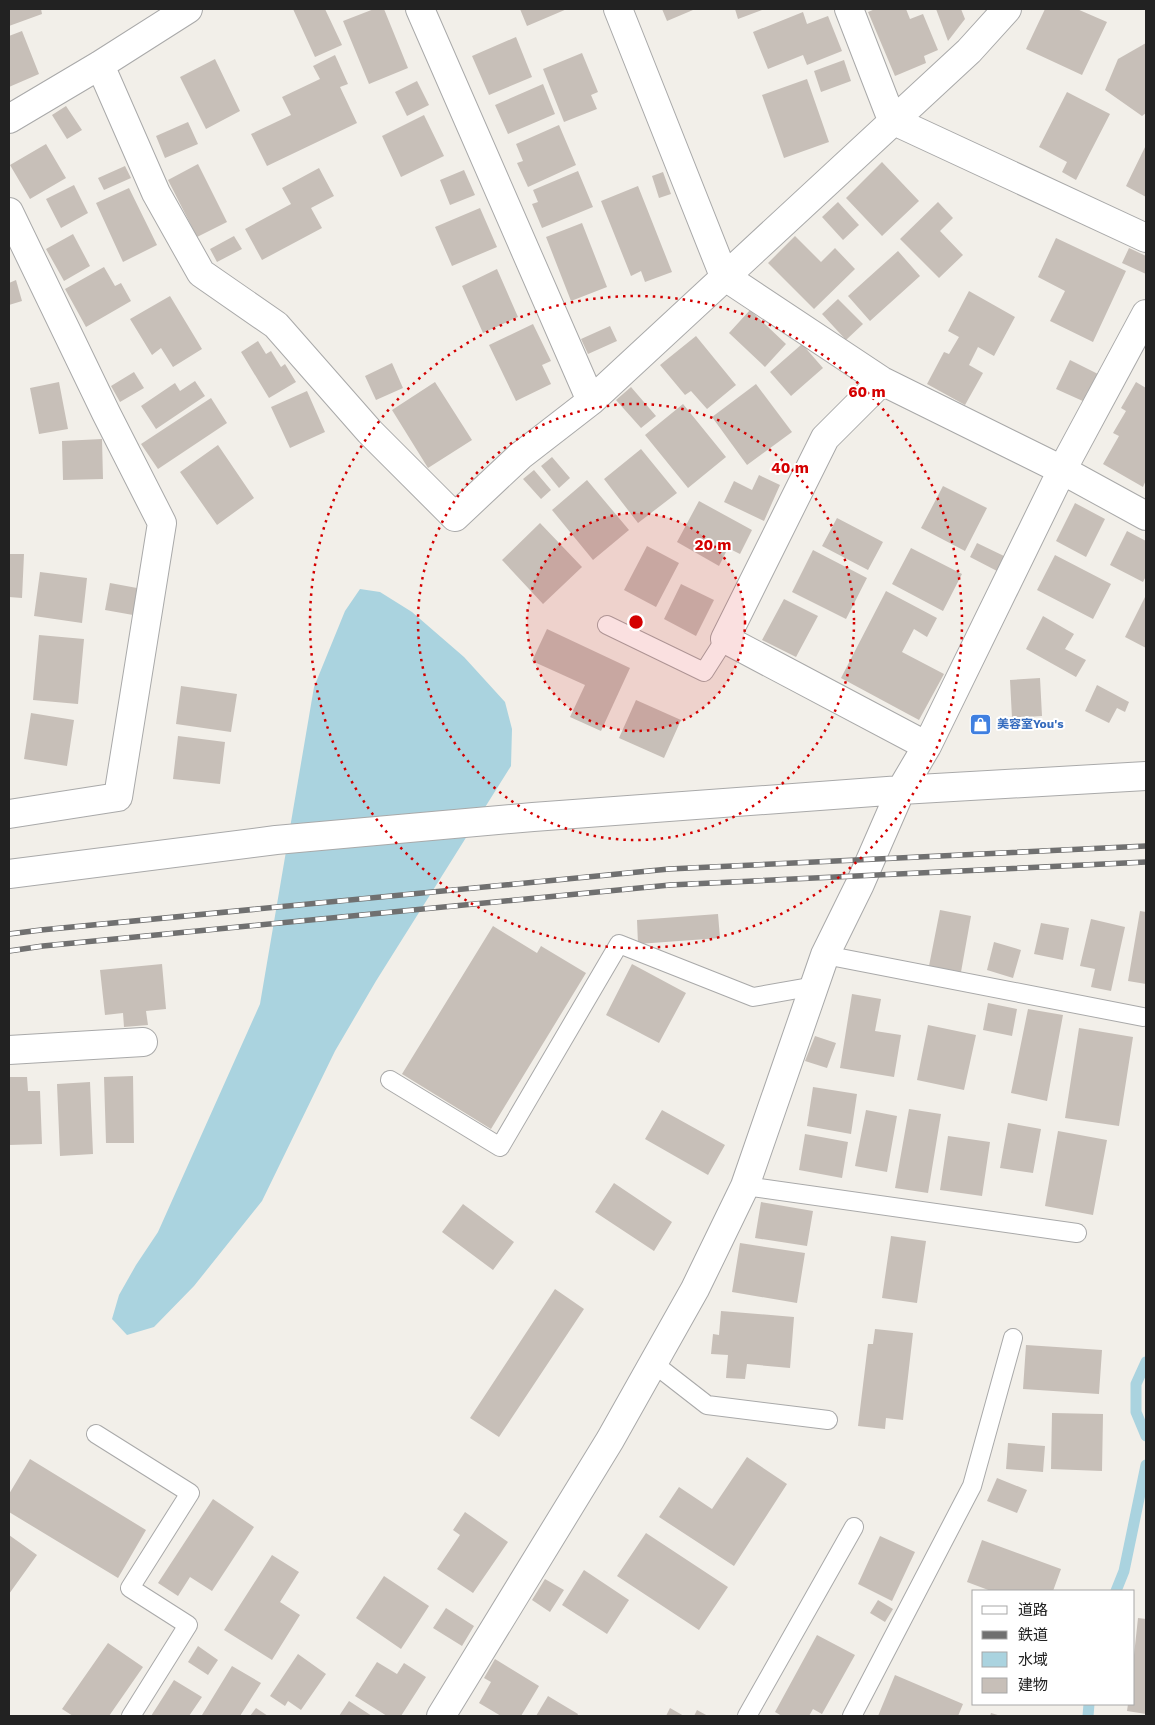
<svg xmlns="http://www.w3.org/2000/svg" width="1155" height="1725" font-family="'Work Sans','Noto Sans JP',sans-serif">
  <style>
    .water { fill: #aad3df }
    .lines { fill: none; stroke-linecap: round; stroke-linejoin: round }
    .stream { stroke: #aad3df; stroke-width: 11 }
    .building { fill: #c7bfb8 }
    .service-casing { stroke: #a9a9a9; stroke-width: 20 }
    .minor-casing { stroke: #a9a9a9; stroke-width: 30 }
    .service { stroke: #fff; stroke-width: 18 }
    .minor { stroke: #fff; stroke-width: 28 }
    .rail-casing { stroke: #707070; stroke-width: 5.5 }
    .rail { stroke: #fff; stroke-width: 4; stroke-dasharray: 11; stroke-linecap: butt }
    .ring { fill: none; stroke: #d40000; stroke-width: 2.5; stroke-dasharray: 2.5 5 }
    .labels { text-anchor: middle; stroke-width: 4; stroke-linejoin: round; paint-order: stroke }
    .shop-label { font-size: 12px; font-weight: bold; fill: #366cbe; stroke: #fff; text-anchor: start }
    .centre { fill: #d40000; stroke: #fff; stroke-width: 2.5 }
    .ring-label { font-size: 15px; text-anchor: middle; font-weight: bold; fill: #d40000; stroke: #fff; stroke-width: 4; stroke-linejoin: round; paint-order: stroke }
  </style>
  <rect width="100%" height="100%" fill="#f2efe9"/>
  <!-- water -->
  <path class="water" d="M360,589L380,592L412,612L464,657L505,702L512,729L511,766L376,981L335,1051L262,1201L194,1286L154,1327L127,1335L112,1319L119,1295L136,1265L158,1232L260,1004L314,687L345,611Z"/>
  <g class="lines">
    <!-- stream -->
    <path class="stream" d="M1146,1362L1136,1384V1412L1146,1436
      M1116,1591L1124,1571L1146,1465
      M1088,1716L1089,1704"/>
  </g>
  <!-- building -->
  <path class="building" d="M9,9H41L42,14L9,26Z
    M293,9H325L342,45L315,57Z
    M374,9H384L408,68L369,84L343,21Z
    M520,9H567L527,26Z
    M662,9H693V10L667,21Z
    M735,9H765L738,19Z
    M875,9H906L910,19L923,14L938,50L924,56L926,63L895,76L868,12Z
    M936,9H961L965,19L948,41Z
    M1045,9H1077L1107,22L1082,75L1026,49Z
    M803,12L807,24L828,16L842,51L807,65L803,55L768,69L753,32Z
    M22,31L39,74L9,87V36Z
    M516,37L532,77L489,95L472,56Z
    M1146,43V113L1142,116L1105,90L1118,59Z
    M582,53L598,92L591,95L597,109L564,122L543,69Z
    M335,55L348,84L340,87L357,123L267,166L251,134L291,115L282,97L320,79L313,66Z
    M215,59L240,111L206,129L180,77Z
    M844,60L851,81L821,92L814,71Z
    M807,79L829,142L784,158L762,95Z
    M417,81L429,105L407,116L395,92Z
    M543,84L555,114L508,134L495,105Z
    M1067,92L1110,114L1076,180L1062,172L1067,162L1039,147Z
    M66,106L82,130L67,139L52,115Z
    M424,115L444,156L401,177L382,136Z
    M188,122L198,144L165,158L156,136Z
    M559,125L576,165L528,187L517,163L523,161L516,144Z
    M46,144L66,178L30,199L10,165Z
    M1146,145V197L1126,186Z
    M882,162L919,201L882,236L846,198Z
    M198,164L227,222L197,237L168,180Z
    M125,166L131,178L104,190L98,178Z
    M319,168L334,196L311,208L322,228L262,260L245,229L291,204L282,188Z
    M464,170L475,195L450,205L440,180Z
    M578,171L593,207L542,228L532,204L538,202L533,190Z
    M663,172L671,194L659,198L652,176Z
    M74,185L88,213L61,228L46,199Z
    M638,186L672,272L645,282L641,271L631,276L601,201Z
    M129,188L157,245L123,262L96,203Z
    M838,202L859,225L843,240L822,217Z
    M938,202L953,218L940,231L963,255L939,278L900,239Z
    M480,208L497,247L452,266L435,227Z
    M582,223L607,287L571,301L546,237Z
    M73,234L90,266L64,281L46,249Z
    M234,236L242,249L217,262L210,249Z
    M795,236L821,262L835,248L855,269L814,309L768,263Z
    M1056,238L1126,271L1093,342L1050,321L1065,291L1038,277Z
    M1129,248L1146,256V274L1122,263Z
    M898,251L920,276L870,321L848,296Z
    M104,267L115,286L121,283L131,301L86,327L65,289Z
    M497,269L518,317L483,333L462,286Z
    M16,280L22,301L9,305V283Z
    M969,291L1015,317L994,356L978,347L969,365L983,373L965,405L927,384L944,352L949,354L959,337L948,331Z
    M170,296L202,349L173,367L161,348L152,355L130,319Z
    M838,299L863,324L846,340L822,314Z
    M750,310L786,344L765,367L729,333Z
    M533,324L551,361L542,365L551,384L516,401L489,345Z
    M610,326L617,341L588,354L581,339Z
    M696,336L736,385L707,409L691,391L685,395L660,365Z
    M258,341L266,354L271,351L281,367L285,364L296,382L269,398L241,352Z
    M802,344L823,368L791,396L770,372Z
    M1070,360L1098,374L1085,402L1056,389Z
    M392,363L403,388L376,400L365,376Z
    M134,372L144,388L120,402L111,386Z
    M195,381L205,396L156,429L141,406L175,383L180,391Z
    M59,382L68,429L39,434L30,388Z
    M435,382L472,440L428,468L392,410Z
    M1136,382L1146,388V480L1143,487L1103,464L1119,436L1113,433L1126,411L1121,408Z
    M756,384L792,432L747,465L712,417Z
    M631,387L656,416L641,428L616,400Z
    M307,391L325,432L290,448L271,407Z
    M211,398L227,423L158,469L141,444Z
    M683,404L726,457L688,488L645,435Z
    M102,439L103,479L63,480L62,441Z
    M218,445L254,498L217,525L180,472Z
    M641,449L677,493L638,523L604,479Z
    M552,457L570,478L559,488L541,466Z
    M534,470L551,490L541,499L523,479Z
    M759,475L780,485L764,521L724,502L734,481L752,490Z
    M587,480L629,530L593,560L552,510Z
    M943,486L987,508L965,551L921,528Z
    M699,501L752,530L740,554L728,548L719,566L677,542Z
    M1075,503L1105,519L1086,557L1056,541Z
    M837,518L883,542L868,570L822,546Z
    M540,523L582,567L543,604L502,560Z
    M1127,531L1146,541V576L1143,582L1110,565Z
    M977,543L1004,556L997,571L970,557Z
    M647,546L679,563L656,607L624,590Z
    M911,548L962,574L943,611L892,584Z
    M813,550L867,578L846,619L792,592Z
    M9,554H24L22,598L9,597Z
    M1055,555L1111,584L1093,619L1037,590Z
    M40,572L87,578L82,623L34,616Z
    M110,583L137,588L133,615L105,610Z
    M681,584L714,600L696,636L664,619Z
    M886,591L937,618L927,637L914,629L902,652L944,674L919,720L841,678Z
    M1145,597L1146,598V648L1125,637Z
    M784,599L818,616L796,657L762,640Z
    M1043,616L1074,634L1065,649L1086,660L1076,677L1026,649Z
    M547,629L630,668L601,731L570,717L585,685L532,661Z
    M39,635L84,639L78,704L33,700Z
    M1040,678L1042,716L1012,718L1010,680Z
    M1097,685L1129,702L1125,712L1117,708L1109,723L1085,711Z
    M181,686L237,694L231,732L176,724Z
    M636,700L681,720L664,758L619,738Z
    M31,713L74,720L67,766L24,759Z
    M178,736L225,742L220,784L173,779Z
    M940,910L971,916L961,972L929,966Z
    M1140,911L1146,912V984L1128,981Z
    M718,914L720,938L638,944L637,920Z
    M1091,919L1125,927L1111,991L1091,987L1095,969L1080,966Z
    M1041,923L1069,928L1063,960L1034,954Z
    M493,926L537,953L541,946L586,973L491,1129L402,1074Z
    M994,942L1021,950L1013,978L987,970Z
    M162,964L166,1009L146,1011L148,1025L124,1027L123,1013L105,1015L100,970Z
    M632,964L686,993L659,1043L606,1015Z
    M852,994L881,999L875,1031L901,1035L894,1077L840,1068Z
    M988,1003L1017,1009L1012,1036L983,1030Z
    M1028,1009L1063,1015L1047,1101L1011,1093Z
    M928,1025L976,1035L964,1090L917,1080Z
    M1079,1028L1133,1037L1119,1126L1065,1118Z
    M815,1036L836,1043L827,1068L805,1061Z
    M133,1076L134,1143H106L104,1077Z
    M9,1077H27L28,1091H40L42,1144L9,1145Z
    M90,1082L93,1154L60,1156L57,1084Z
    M813,1087L857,1094L851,1134L807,1126Z
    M909,1109L941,1114L928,1193L895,1188Z
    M662,1110L725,1145L708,1175L645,1139Z
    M866,1110L897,1116L887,1172L855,1166Z
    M1008,1123L1041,1129L1033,1173L1000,1168Z
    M1058,1131L1107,1140L1093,1215L1045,1206Z
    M805,1134L848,1142L842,1178L799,1170Z
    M948,1136L990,1142L982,1196L940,1190Z
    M614,1183L672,1222L654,1251L595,1212Z
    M761,1202L813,1211L807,1246L755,1238Z
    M463,1204L514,1242L493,1270L442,1232Z
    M891,1236L926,1241L917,1303L882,1298Z
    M740,1243L805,1253L797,1303L732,1292Z
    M555,1289L584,1309L499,1437L470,1418Z
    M721,1311L794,1317L790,1368L747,1364L745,1379L726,1378L728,1355L711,1354L713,1334L719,1335Z
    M875,1329L913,1333L903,1420L886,1418L885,1429L858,1426L868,1344H873Z
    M1026,1345L1102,1350L1099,1394L1023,1389Z
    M1052,1413L1103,1414L1102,1471L1051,1469Z
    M1008,1443L1045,1446L1043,1472L1006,1469Z
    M747,1457L787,1484L734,1566L659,1517L679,1487L712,1509Z
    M30,1459L146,1530L118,1578L9,1512V1494Z
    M997,1478L1027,1490L1017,1513L987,1501Z
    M213,1499L254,1527L212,1591L190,1577L178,1596L158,1583Z
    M465,1512L508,1542L473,1593L437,1569L460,1535L453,1530Z
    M646,1533L728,1587L699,1630L617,1576Z
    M9,1535L37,1555L9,1594Z
    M880,1536L915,1552L892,1601L858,1584Z
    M982,1540L1061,1569L1053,1591H991L967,1582Z
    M272,1555L299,1572L280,1602L300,1615L272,1660L224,1630Z
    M584,1570L629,1600L607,1634L562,1605Z
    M384,1576L429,1606L401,1649L356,1618Z
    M545,1579L564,1590L550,1612L532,1600Z
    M878,1600L893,1609L885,1622L870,1613Z
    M446,1608L474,1626L462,1646L433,1628Z
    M1138,1618L1146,1619V1714L1127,1711L1128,1704H1134V1655Z
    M817,1635L855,1655L822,1714L813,1709L809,1716H782L775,1712Z
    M108,1643L143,1667L109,1716H73L62,1709Z
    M198,1646L218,1660L208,1675L188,1662Z
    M298,1654L326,1674L301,1710L288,1701L285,1706L270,1696Z
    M495,1659L539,1686L521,1716H501L479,1703L491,1682L484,1678Z
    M377,1662L397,1674L404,1663L426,1677L401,1716H387L355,1696Z
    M232,1666L261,1683L240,1716H205L202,1715Z
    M895,1675L963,1704L958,1716H878Z
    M174,1680L202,1697L189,1716H151Z
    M548,1696L578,1714L577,1716H536Z
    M349,1701L372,1716H339Z
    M256,1708L268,1716H250Z
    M670,1708L684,1716H666Z
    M697,1710L708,1716H694Z
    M991,1713L1001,1716H990Z"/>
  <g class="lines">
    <defs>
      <path id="service" d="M607,625L704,672L725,639
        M825,955L1143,1017
        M390,1080L500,1147L619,944L753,997L815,986
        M745,1186L1077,1233
        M653,1363L707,1405L828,1420
        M96,1434L190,1493L130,1588L188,1625L131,1716
        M747,1716L854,1527
        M852,1716L972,1486L1013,1338"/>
      <path id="minor" d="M420,9L591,401
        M618,9L724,276L882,381L1062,470L1146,516
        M849,9L892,120L1146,238
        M100,65L156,193L201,273L276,325L370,432L455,517L520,456L591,401L969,51L1007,9
        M9,119L100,65L188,9
        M9,212L106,413L162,523L118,797L9,814
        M882,381L825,438L725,639L927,746
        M9,874L276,840L533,817L901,790L1146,776
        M9,1050L143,1042
        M441,1716L610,1440L695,1289L745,1186L825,955L860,884L901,790L927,746L1062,470L1146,314"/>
    </defs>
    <!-- service casing -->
    <use href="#service" class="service-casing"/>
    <!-- minor casing -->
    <use href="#minor" class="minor-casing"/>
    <!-- service -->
    <use href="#service" class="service"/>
    <!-- minor -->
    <use href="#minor" class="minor"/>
    <defs>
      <path id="rail" d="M9,934L41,930L669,869L1146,846
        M9,951L43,946L670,885L1146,862"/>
    </defs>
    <!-- rail casing -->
    <use href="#rail" class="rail-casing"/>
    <!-- rail -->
    <use href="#rail" class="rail"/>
  </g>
  <!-- distance rings -->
  <circle cx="636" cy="622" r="109" fill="#d40000" fill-opacity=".12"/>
  <g class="ring">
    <circle cx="636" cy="622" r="109"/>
    <circle cx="636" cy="622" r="218"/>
    <circle cx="636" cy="622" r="326"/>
  </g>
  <!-- icons -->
  <defs>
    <symbol id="shop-square" viewBox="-11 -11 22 22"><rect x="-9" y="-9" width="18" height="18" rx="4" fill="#3f7fe0" stroke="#fff"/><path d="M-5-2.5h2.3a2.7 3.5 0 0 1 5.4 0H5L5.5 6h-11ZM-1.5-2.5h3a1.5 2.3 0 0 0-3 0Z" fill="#fff"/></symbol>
  </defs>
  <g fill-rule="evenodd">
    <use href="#shop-square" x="968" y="712" width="25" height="25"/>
  </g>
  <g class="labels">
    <!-- shop labels -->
    <g class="shop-label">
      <text x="997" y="728">美容室You's</text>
    </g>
  </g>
  <circle cx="636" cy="622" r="8" class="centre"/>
  <g class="ring-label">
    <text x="867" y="397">60 m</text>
    <text x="790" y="473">40 m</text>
    <text x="713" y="550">20 m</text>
  </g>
  <!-- border -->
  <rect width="1155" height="1725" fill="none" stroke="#222222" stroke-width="20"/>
  <!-- legend -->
  <rect x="972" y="1590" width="162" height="115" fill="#ffffff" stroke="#a7a7a7"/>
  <rect x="982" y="1606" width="25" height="8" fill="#ffffff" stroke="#a7a7a7"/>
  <text x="1018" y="1615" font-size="15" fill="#222222">道路</text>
  <rect x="982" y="1631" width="25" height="8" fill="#707070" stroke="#a7a7a7"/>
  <text x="1018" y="1640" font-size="15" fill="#222222">鉄道</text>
  <rect x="982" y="1652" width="25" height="15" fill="#aad3df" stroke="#a7a7a7"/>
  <text x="1018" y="1665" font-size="15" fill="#222222">水域</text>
  <rect x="982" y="1678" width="25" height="15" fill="#c7bfb8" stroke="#a7a7a7"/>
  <text x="1018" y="1690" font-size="15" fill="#222222">建物</text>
</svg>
